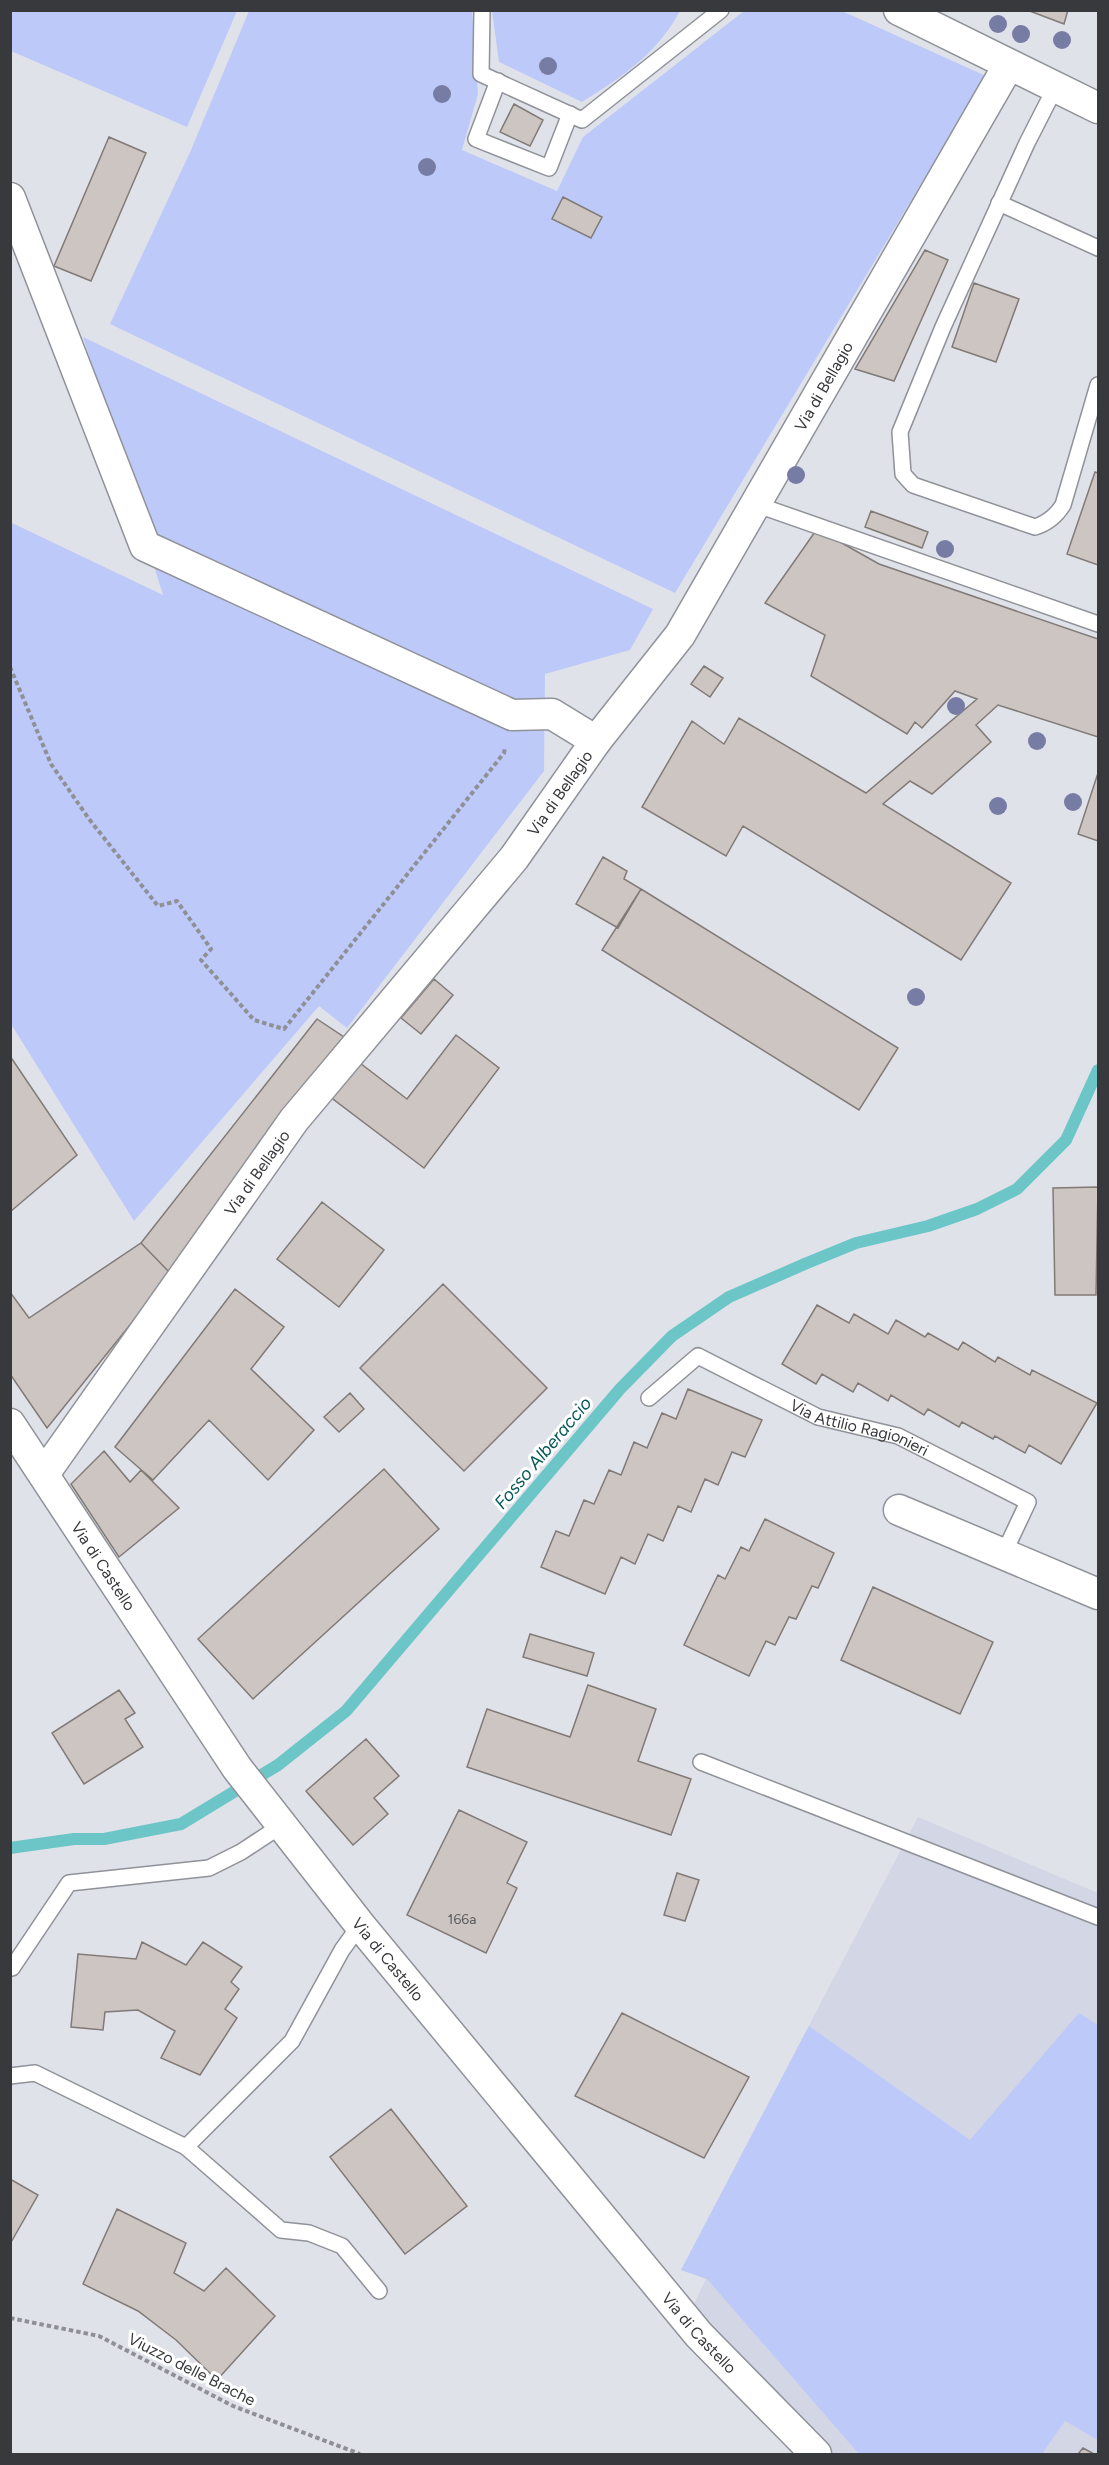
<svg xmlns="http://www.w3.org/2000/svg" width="1109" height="2465" font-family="Figtree,sans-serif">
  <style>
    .built { fill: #d2d6e5 }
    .green { fill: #bdcaf9 }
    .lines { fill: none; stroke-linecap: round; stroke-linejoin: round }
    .stream { stroke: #6cc6c7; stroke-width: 12 }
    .building { fill: #cdc5c1; stroke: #817a76; stroke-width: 1.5 }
    .lane-casing { stroke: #909299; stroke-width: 18 }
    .street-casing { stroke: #909299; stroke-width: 33 }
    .path { stroke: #8f9096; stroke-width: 4; stroke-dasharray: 4.5 3; stroke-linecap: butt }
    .lane { stroke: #fff; stroke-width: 15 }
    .street { stroke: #fff; stroke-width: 30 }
    .tree { fill: #777ca4 }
    .labels { text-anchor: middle; stroke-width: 6; stroke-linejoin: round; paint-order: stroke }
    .number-label { font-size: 14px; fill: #5d5c5d }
    .street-label { font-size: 16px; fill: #38393c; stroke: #fff }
    .water-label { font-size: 18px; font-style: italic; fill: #06595b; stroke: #fff }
  </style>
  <rect width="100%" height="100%" fill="#e0e2ea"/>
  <!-- built -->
  <path class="built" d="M918,1817L1098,1893V2454H833L691,2310L706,2279L681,2270Z"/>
  <!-- green -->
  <path class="green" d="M11,10H237V11L187,127L11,51Z
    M249,11H472L478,94L462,150L557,191L583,137L744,11H842L986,76L675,593L110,324L191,150Z
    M492,11V10L680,11C657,54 622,77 582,102L499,62Z
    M83,337L653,609L630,650L545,674L544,771L347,1028L319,1006L134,1221L11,1024L10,522L163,595Z
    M1079,2013L1098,2025V2440L1065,2421L1042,2454H859L707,2279L681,2270L809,2026L970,2140Z"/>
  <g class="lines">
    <!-- stream -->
    <path class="stream" d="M10,1848L74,1839H104L181,1824L278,1765L346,1711L620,1389L672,1336L729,1297L807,1263L856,1243L928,1226L977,1209L1017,1189L1066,1140L1098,1070"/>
  </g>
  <!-- building -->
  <path class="building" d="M1027,10H1068L1064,24Z
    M514,104L543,120L530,146L500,132Z
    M109,137L146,153L91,281L54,266Z
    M563,197L602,217L591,238L552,219Z
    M925,250L948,260L894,381L855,369Z
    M974,283L1019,299L996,362L952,347Z
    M1095,472L1098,473V565L1067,554Z
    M871,511L928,532L922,548L865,527Z
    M817,529L879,564L1098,639V737L998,705L976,725L991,742L932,794L910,781L883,804L1011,883L961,960L743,826L726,856L642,807L692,721L724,744L739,718L866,793L977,699L955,691L922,728L915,722L907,734L811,676L825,635L765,603Z
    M704,666L723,678L710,697L691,684Z
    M1098,773V841L1078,834Z
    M603,857L627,871L624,879L641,889L618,928L576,904Z
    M641,889L898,1048L859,1110L602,950Z
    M434,979L453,995L421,1034L401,1018Z
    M317,1019L344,1037L171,1274L141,1243Z
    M456,1035L499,1068L424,1168L329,1096L356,1060L407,1099Z
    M10,1056L77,1155L10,1212Z
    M1098,1187L1096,1295H1055L1053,1188Z
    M322,1202L384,1250L339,1307L277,1259Z
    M141,1243L171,1274L47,1428L10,1374V1292L29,1318Z
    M443,1284L547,1388L464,1471L360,1368Z
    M235,1289L284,1327L251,1369L314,1430L268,1480L209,1420L153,1480L115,1447Z
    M817,1305L849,1323L854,1314L888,1334L896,1320L925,1337L928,1333L958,1350L963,1342L995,1362L998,1357L1030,1375L1032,1370L1097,1403L1061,1464L1029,1445L1025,1453L995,1436L993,1439L962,1422L959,1427L928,1409L924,1415L891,1395L888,1401L858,1383L853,1392L822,1374L816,1384L782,1364Z
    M688,1389L762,1420L745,1457L732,1452L718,1485L705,1479L691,1512L678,1506L663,1541L648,1534L635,1564L621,1557L605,1594L541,1567L556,1531L569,1536L584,1500L594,1504L609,1470L621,1475L634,1442L647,1448L662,1413L676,1419Z
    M350,1393L364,1409L339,1432L324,1417Z
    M104,1451L130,1482L141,1470L179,1508L119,1557L71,1484Z
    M384,1469L439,1529L253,1699L198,1639Z
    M765,1519L834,1553L818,1588L812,1586L796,1619L789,1617L775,1645L766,1641L749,1676L684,1645L718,1575L725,1579L741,1547L749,1551Z
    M873,1587L993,1642L960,1714L841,1660Z
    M530,1634L594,1653L587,1676L523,1657Z
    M588,1685L656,1709L638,1761L691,1779L671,1835L467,1767L487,1709L570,1737Z
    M119,1690L135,1713L125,1719L143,1747L84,1784L52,1733Z
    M366,1739L399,1776L374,1798L388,1814L353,1845L306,1791Z
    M459,1810L527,1842L507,1883L517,1888L486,1953L407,1915Z
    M677,1873L699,1880L685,1921L664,1915Z
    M142,1942L186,1965L203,1942L242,1967L231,1982L239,1989L225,2009L237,2018L200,2075L161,2058L175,2031L138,2010L105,2012L103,2030L71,2027L78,1954L136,1959Z
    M622,2013L749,2077L704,2158L575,2096Z
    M391,2109L467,2206L405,2254L330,2157Z
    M10,2179L38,2195L10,2244Z
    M117,2209L186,2243L174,2273L204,2291L226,2268L275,2316L217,2380L176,2340L138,2311L83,2284Z
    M1083,2448L1094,2454H1078Z"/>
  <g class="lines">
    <defs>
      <g id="lane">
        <path d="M482,10L481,74L582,120L721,10"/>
        <path d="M498,81L476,139L549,168L570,114"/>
        <path d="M1055,88L1027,143L943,327L900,432L903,474L913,485L1035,527C1048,523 1056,516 1063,505L1098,385"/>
        <path d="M999,203L1098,248"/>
        <path d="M755,504L1098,624"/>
        <path id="s1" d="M649,1398L698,1356L818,1417L898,1436L1028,1502L1004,1553"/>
        <path d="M701,1762L1098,1917"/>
        <path d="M12,1968L69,1883L209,1868L241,1852L282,1825"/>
        <path d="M10,2076L35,2073L186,2147L292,2041L342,1950L360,1925"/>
        <path d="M186,2147L281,2230L309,2233L342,2246L379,2291"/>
      </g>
      <g id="street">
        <path d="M899,10L1098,108"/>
        <path d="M10,198L145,546L512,715L552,714L596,741"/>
        <path id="s2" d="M10,1424L237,1768L360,1925L699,2335L816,2454"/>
        <path id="s3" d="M44,1474L294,1120L514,858L596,741L680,635L1008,66"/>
        <path d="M899,1510L1098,1594"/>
      </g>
    </defs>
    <!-- lane casing -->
    <use href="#lane" class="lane-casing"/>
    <!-- street casing -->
    <use href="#street" class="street-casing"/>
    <!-- path -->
    <path class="path" d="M10,667L51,764L89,819L158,906L177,901L211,949L201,960L254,1020L284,1029L504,753L505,748
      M10,2318L99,2336L233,2406L360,2454"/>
    <!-- lane -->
    <use href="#lane" class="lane"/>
    <!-- street -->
    <use href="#street" class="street"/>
  </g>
  <!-- trees -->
  <g class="tree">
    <circle cx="998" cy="24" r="9"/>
    <circle cx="1021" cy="34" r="9"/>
    <circle cx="1062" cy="40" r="9"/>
    <circle cx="548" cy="66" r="9"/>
    <circle cx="442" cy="94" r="9"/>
    <circle cx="427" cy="167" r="9"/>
    <circle cx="796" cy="475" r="9"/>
    <circle cx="945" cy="549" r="9"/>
    <circle cx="956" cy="706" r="9"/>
    <circle cx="1037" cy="741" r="9"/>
    <circle cx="1073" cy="802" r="9"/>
    <circle cx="998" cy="806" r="9"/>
    <circle cx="916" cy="997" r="9"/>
  </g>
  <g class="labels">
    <!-- number labels -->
    <g class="number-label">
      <text x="462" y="1924">166a</text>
    </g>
    <!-- street labels -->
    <g class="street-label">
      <text dy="6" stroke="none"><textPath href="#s3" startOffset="1341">Via di Bellagio</textPath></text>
      <text dy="6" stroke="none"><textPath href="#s3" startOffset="855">Via di Bellagio</textPath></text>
      <text dy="6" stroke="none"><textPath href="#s3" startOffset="369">Via di Bellagio</textPath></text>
      <text dy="6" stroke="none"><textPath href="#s1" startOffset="242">Via Attilio Ragionieri</textPath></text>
      <text dy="6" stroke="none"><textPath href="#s2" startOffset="170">Via di Castello</textPath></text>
      <text dy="6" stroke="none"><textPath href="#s2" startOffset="656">Via di Castello</textPath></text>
      <text dy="6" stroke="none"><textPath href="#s2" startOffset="1142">Via di Castello</textPath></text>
      <text transform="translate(192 2369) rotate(27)" y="6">Viuzzo delle Brache</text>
    </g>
    <!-- water labels -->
    <g class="water-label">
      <text transform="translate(543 1453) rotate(-50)" y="6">Fosso Alberaccio</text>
    </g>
  </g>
  <!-- border -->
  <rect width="1109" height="2465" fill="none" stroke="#38393c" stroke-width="24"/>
</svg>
